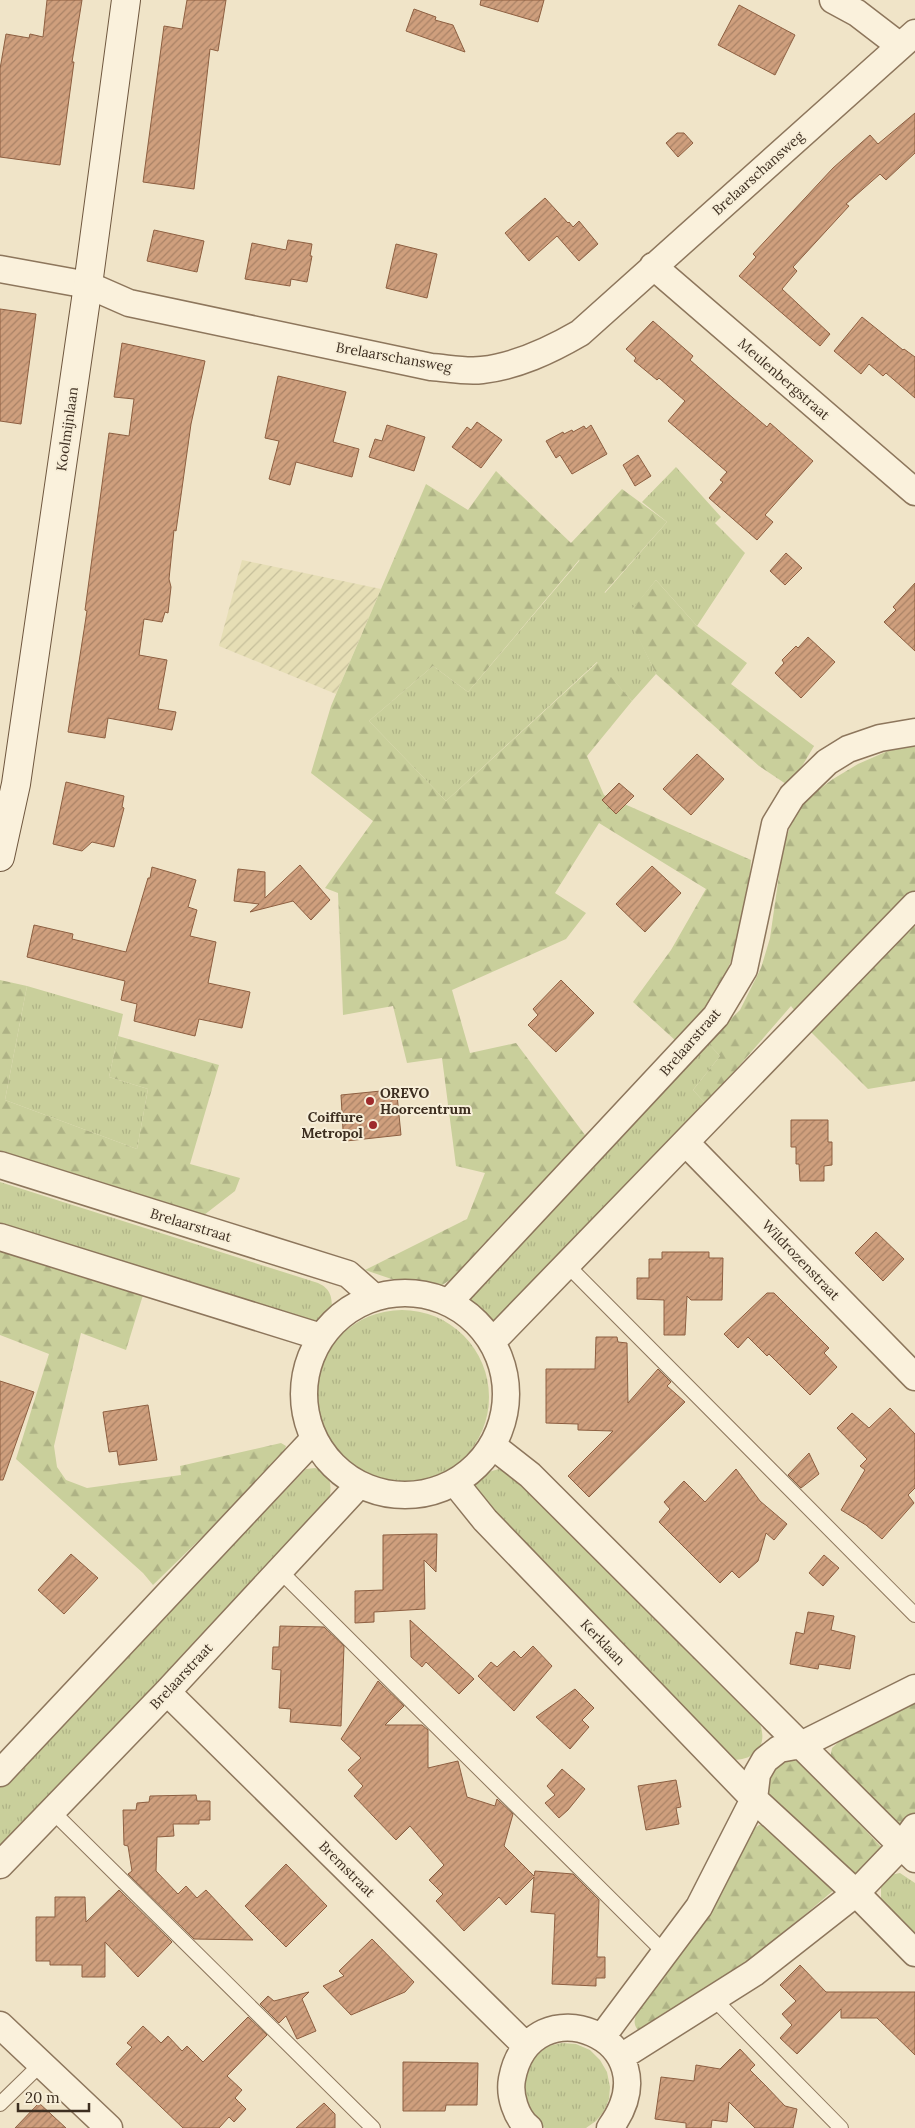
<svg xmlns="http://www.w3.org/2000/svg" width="915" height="2128" font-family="Lora,serif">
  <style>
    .farmland { fill: url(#farmland-furrows) }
    .grass { fill: url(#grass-tufts) }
    .forest { fill: url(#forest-firs) }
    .building { fill: url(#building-hatch); stroke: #8d5f41 }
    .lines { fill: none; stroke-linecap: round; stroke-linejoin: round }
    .lane-casing { stroke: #8d765c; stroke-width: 16 }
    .street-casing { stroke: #8d765c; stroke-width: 29 }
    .secondary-casing { stroke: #6f573f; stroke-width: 30 }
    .lane { stroke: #faf1dc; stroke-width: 14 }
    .street { stroke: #faf1dc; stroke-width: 26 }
    .secondary { stroke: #faf1dc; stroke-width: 28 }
    .poi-dot { fill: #9e2a2b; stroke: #f7eed8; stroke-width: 2 }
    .labels { text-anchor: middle; stroke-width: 4; stroke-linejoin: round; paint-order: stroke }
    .street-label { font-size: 14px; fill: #3d2e20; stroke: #f7eed8 }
    .poi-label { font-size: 14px; font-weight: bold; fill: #3d2e20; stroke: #f7eed8; text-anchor: start }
  </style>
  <defs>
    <pattern id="farmland-furrows" width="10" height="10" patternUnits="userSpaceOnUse" patternTransform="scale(1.25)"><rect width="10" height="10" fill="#e6deb5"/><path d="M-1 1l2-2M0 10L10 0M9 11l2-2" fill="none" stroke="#c6bf9b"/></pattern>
    <pattern id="grass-tufts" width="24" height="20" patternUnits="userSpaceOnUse" patternTransform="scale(1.25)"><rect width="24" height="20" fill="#c9cf9b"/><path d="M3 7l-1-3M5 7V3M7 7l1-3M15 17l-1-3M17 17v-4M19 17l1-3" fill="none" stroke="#aeb285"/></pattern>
    <pattern id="forest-firs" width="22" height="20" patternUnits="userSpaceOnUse" patternTransform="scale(1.25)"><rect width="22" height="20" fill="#c9cf9b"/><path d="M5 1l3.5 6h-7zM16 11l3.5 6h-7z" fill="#aeb285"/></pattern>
    <pattern id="building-hatch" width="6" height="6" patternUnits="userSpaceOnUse" patternTransform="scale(1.25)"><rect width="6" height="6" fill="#cf9f7d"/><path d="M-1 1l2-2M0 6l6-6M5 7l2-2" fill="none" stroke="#a98266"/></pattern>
  </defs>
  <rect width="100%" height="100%" fill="#f0e4c8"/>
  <!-- farmland -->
  <path class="farmland" d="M242,560L381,589L336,694L219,646Z"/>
  <!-- grass -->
  <path class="grass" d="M676,467L721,517L715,523L745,553L697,626L656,580L628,615L656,674L632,701L597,662L446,801L369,721L433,666L468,692L580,560L605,593L667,522L642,502Z
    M27,986L123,1014L109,1077L148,1089L137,1149L5,1100Z
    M707,1042L720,1056L693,1090L706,1104L505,1317L484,1322C473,1317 468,1310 468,1298Z
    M0,1182L318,1283C331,1289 332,1297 332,1310L326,1319L318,1323L0,1225Z
    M315 1397a87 87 0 1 1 174 0a87 87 0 1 1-174 0Z
    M315,1468C332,1472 332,1486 329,1501L0,1852V1787L306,1469Z
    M499,1469L510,1475L760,1724C768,1746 755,1760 733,1760L483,1509L474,1487C480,1475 486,1472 499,1469Z
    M900,1873L915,1883V1937L893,1914L881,1899V1883L890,1875Z
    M562,2043L576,2044L590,2050L600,2060L607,2072L610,2087L609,2099L604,2111L596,2121L586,2128H545L529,2115L521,2077L526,2064L548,2046Z"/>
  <!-- forest -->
  <path class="forest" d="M496,471L571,543L622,489L667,522L604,593L579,560L468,692L433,666L369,721L446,801L598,662L632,701L587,756L604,795L751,860C748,907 737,964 709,1003C700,1017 687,1029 676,1041L633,1002L671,950L706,889L599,823L555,893L586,913L566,939L452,990L470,1053L516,1043L588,1139L457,1275L441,1286L418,1288L365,1270L467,1219L485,1173L456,1166L442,1058L407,1063L393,1006L343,1015L338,893L325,888L373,821L311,773L331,706L426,484L468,510Z
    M656,580L697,626L747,663L731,684L814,746L801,768L786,784L759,766L656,674L627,615Z
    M915,745V1081L868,1089L812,1033L791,1006L706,1104L693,1090L720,1056L707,1042L740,1010L761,968L770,938L783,847L794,816L810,796L833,779L858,764L890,750Z
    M0,980L27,986L5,1100L137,1149L148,1089L109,1077L118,1036L219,1065L190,1164L240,1178L235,1191L204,1215L0,1154Z
    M0,1249L143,1295L126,1350L81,1333L54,1446L57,1467L66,1480L87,1488L181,1475L180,1466L281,1443L286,1446L281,1460L153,1585L143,1573L16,1459L49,1354L0,1335Z
    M915,1701V1814L900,1834L830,1759L832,1748L843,1738Z
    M791,1759L802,1763L885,1851L856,1878L767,1794L764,1783L779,1764Z
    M766,1824L835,1889L741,1969L642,2033C635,2028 633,2024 636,2015L750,1832L759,1825Z"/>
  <!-- building -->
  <path class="building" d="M47,0H82L72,62H74L60,165L0,157V69L6,34L29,38L30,34L43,37Z
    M187,0H226L218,51L210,49L194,189L143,182L164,26L182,29Z
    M481,0H544L538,22L480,5Z
    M739,5L795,35L775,75L718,45Z
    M414,9L436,17L435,20L453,25L465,52L406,31Z
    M915,113V153L886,180L880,174L846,204L849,206L793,267L797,271L782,289L830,334L820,346L739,276L756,257L753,254L833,168L870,135L878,144Z
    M677,133H684L693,143L678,157L666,143Z
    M545,198L568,223L569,222L573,227L579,221L598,244L579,261L557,236L529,261L505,233Z
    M154,230L204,241L197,272L147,261Z
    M288,240L312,244L310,256H312L307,282L291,279L290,286L245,279L252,243L286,250Z
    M396,244L437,254L427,298L386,288Z
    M0,309L36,314L21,424L0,421Z
    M862,317L903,350L904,349L915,357V398L886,373L883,376L869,364L861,374L834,351Z
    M653,321L693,356L690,360L733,398L767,427L770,423L813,461L765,515L773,522L757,540L709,498L723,482L720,480L727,472L668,421L685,401L659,378L657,380L634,361L636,358L626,349Z
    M122,343L205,361L191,424L176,531L174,530L169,579L171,587L168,613L165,612L162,622L144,619L139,655L167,660L158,709L176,712L172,730L108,718L105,738L68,732L87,611L85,610L109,433L129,436L134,399L114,397Z
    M278,376L346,392L333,442L359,449L352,477L296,462L290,485L269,479L279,441L265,438Z
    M477,422L502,440L481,468L452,447L467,427L471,430Z
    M387,425L425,437L414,471L369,457L375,439L382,441Z
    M591,425L607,454L572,474L560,455L556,458L546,441L563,432L564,434L572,430L573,432L584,426L586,429Z
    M638,455L651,476L635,486L623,465Z
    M786,553L802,568L785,585L770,571Z
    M915,583V651L884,622L896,610L893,607Z
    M808,637L835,662L801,698L775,673L784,663L782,660L796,646L798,648Z
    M697,754L724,779L691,815L663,789Z
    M66,782L124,796L122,807L124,808L114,847L92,842L82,851L53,844Z
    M619,783L634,796L616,814L602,800Z
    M300,865L330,900L311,920L293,901L250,912L259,904L234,901L238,869L265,872V898Z
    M652,866L681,893L645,932L616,904Z
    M152,867L196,880L188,907L197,910L190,936L216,942L208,983L250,992L242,1028L199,1019L195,1036L134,1021L137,1004L121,1000L125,981L27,957L34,925L73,934L72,939L126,952L148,878H150Z
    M561,980L594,1013L556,1052L528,1025L538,1015L533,1009Z
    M381,1091L382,1097L397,1095L401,1135L346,1141L345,1130H343L341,1095Z
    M791,1120H828V1142H832V1165L824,1166V1181H800L799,1164H796V1147H791Z
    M876,1232L904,1259L883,1281L855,1253Z
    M662,1252H709V1258H723L722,1300H691L687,1296L685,1335H664V1300L637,1299V1278H649V1259H662Z
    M767,1293H774L829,1348L824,1353L837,1367L810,1395L769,1354L767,1356L748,1337L738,1348L724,1334Z
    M596,1337H617L618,1342L627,1343L628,1403L658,1369L671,1382L667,1386L685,1402L589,1497L568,1476L613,1431L578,1430V1424L546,1423V1369H595Z
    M0,1381L34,1392L3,1480H0Z
    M148,1405L157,1460L119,1465L117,1451L109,1452L103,1412Z
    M890,1408L915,1434V1488L908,1495L914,1503L882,1539L866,1525L841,1510L865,1470L860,1466L867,1459L837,1428L852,1413L869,1428Z
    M809,1453L819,1474L801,1488L788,1475Z
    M736,1469L760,1501L787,1524L774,1540L766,1533L758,1561L739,1578L732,1571L720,1583L659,1522L670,1509L664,1502L684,1481L705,1502Z
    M426,1534H437L436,1572L424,1560L425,1609L374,1612V1622L355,1623V1591L383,1590V1535Z
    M71,1554L98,1578L64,1614L38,1590Z
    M824,1555L839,1568L823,1586L809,1573Z
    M808,1612L834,1616L831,1630L855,1636L850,1669L819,1664L818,1669L790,1664L796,1632L804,1634Z
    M410,1620L474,1679L459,1694L426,1662L422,1667L411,1657Z
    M280,1626L324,1627L344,1646L341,1726L290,1722L291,1709L279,1708L281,1670L272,1669L273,1647H279Z
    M533,1646L552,1666L514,1711L478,1676L491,1662L497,1667L514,1651L521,1658Z
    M378,1681L404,1706L385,1725H422L428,1730V1768L458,1761L467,1797L495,1806L497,1799L513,1814L504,1846L534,1876L535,1871L573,1874L599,1900L597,1957H605V1978H596V1986L552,1984L555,1914L531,1912L534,1877L506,1905L499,1897L464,1931L436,1901L443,1894L429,1880L444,1865L410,1826L396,1840L354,1796L363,1786L348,1770L361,1758L341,1739Z
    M575,1689L594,1708L582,1720L589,1727L570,1749L536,1717Z
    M562,1769L585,1789L568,1810L559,1818L545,1803L555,1795L547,1786Z
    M676,1780L681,1807L676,1808L679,1824L646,1830L638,1786Z
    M196,1795L197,1801H210V1820H199V1824H173L174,1836L157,1837L156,1871L178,1894L186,1886L197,1898L206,1890L253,1940L194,1939L128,1874L132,1871L128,1846L124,1845L123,1810H136L137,1803L149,1802L150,1796Z
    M286,1864L327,1906L286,1947L245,1906Z
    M119,1890L172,1942L138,1977L105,1942V1977H82V1965H50V1961H36V1917H55V1897H85L86,1922Z
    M372,1939L414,1982L405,1992L351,2015L323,1986L344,1976L339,1971Z
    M800,1965L826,1992H915V2055L877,2018H841V2009L797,2054L780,2038L792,2025L782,2014L796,2001L780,1985Z
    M309,1992L302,1999L316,2031L297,2039L286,2016L279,2023L260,2004L268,1996L274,2001Z
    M248,2017L267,2035L227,2076L242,2090L235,2098L246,2109L234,2122L229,2117L219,2128H183L116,2064L132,2047L127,2043L143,2026L161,2043L168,2036L182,2051L187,2046L203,2062Z
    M740,2049L755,2065L750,2070L765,2085L785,2106L797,2109L793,2128H755L729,2102L727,2122L712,2120L711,2128H686V2123L655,2119L661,2077L694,2081L696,2065L720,2069Z
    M403,2062L478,2063L477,2105H446L445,2111H403Z
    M39,2103L66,2128H15Z
    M324,2103L335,2114V2128H296Z"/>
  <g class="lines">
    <defs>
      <path id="lane" d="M567,1265L915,1615
        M279,1570L665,1953
        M52,1811L373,2128
        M714,1999L841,2128
        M0,2104L41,2064"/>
      <path id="street" d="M833,0L857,13L900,46
        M653,266L915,492
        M0,269L88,285L129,303L431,367C447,368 465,372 482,370C517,366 549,351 580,333L915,33
        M686,1143L915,1377
        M0,1165L348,1274L374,1297
        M0,1237L321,1337
        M304 1394a101 101 0 1 1 202 0a101 101 0 1 1-202 0Z
        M449,1302L716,1016L744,969L775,824L792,796L827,762L848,749L880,738L915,732
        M492,1342L915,905
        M493,1446L530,1475L915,1859
        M456,1484L485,1520L754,1799L856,1893L915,1953
        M167,1692L526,2046
        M0,1773L314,1439
        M0,1865L167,1692L359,1485
        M0,2025L109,2128
        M602,2037L699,1907L754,1799L757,1774L765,1760L779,1749L801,1745L915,1688
        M621,2057L754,1973L856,1893L902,1845L915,1827
        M529,2128C516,2118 509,2095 512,2079C530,1981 676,2038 610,2128"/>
      <path id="secondary" d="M0,857L16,784L88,285L126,0"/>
    </defs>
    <!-- lane casing -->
    <use href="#lane" class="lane-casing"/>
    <!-- street casing -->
    <use href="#street" class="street-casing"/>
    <!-- secondary casing -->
    <use href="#secondary" class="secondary-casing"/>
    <!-- lane -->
    <use href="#lane" class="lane"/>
    <!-- street -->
    <use href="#street" class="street"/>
    <!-- secondary -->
    <use href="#secondary" class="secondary"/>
  </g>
  <!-- markers -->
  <g class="poi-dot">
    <circle cx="370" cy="1101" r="5"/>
    <circle cx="373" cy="1125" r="5"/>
  </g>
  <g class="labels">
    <!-- street labels -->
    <g class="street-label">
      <text transform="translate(758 173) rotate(-42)" y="5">Brelaarschansweg</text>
      <text transform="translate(394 357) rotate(10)" y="5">Brelaarschansweg</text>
      <text transform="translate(784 379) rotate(41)" y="5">Meulenbergstraat</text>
      <text transform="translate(67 429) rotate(-82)" y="5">Koolmijnlaan</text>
      <text transform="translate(690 1042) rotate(-49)" y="5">Brelaarstraat</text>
      <text transform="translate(191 1225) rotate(17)" y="5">Brelaarstraat</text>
      <text transform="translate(801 1260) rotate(46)" y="5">Wildrozenstraat</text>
      <text transform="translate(603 1642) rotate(46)" y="5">Kerklaan</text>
      <text transform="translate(181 1676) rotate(-47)" y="5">Brelaarstraat</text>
      <text transform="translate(347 1869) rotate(45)" y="5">Bremstraat</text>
    </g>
    <!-- poi labels -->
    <g class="poi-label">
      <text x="380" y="1098">OREVO<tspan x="380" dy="16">Hoorcentrum</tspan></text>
      <text x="363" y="1122" text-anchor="end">Coiffure<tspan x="363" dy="16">Metropol</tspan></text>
    </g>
  </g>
  <!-- scale -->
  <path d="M18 2103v8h71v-8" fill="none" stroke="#3d2e20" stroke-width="2.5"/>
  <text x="25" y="2103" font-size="15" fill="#3d2e20" stroke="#f7eed8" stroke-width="4" paint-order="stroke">20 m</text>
</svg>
